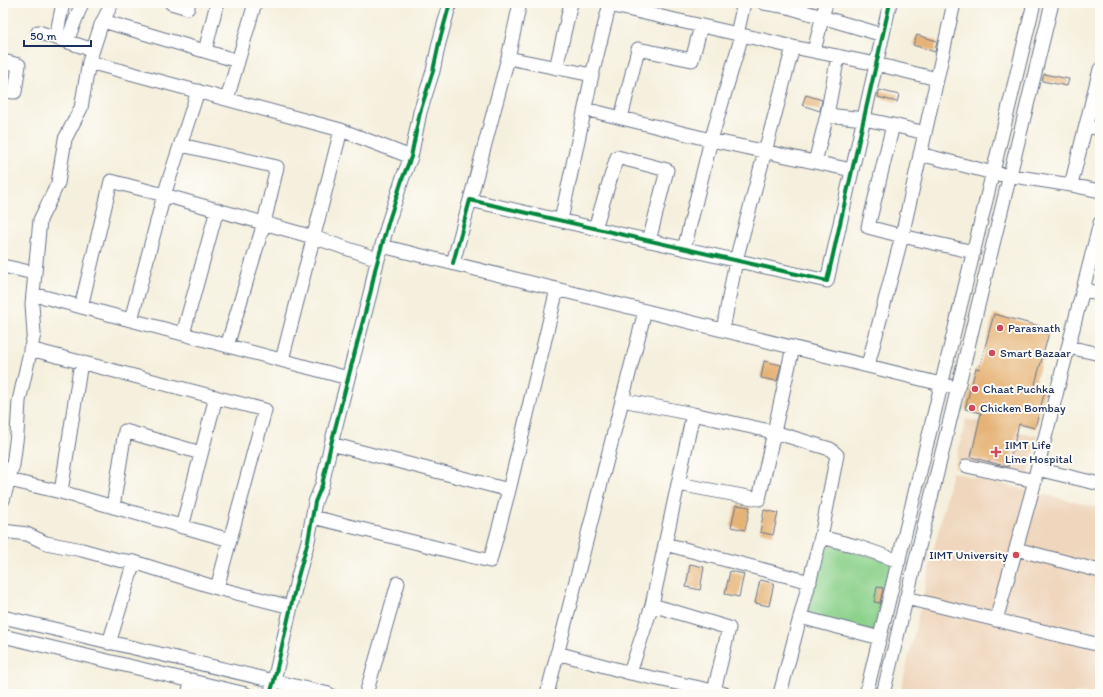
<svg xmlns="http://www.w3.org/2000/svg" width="1103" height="697" font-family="Itim,sans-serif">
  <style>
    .built { fill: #efd6bc }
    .green { fill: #8dd28c; stroke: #548075 }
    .building { fill: #e6b376 }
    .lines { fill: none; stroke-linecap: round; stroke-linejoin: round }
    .minor-casing { stroke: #67738a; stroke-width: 15 }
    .minor { stroke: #fff; stroke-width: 13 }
    .cycleway-casing { stroke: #fdfcf7; stroke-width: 6 }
    .cycleway { stroke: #00873e; stroke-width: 4 }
    .poi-dot { fill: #d1495b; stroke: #fdfcf7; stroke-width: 1.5 }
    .labels { text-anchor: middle; stroke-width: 4; stroke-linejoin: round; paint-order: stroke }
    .poi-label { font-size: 12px; fill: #1b2f5e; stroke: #fdfcf7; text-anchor: start }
  </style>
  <rect width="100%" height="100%" fill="#fdfcf7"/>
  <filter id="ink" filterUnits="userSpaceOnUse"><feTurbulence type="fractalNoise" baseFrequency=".025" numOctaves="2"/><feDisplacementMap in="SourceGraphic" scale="8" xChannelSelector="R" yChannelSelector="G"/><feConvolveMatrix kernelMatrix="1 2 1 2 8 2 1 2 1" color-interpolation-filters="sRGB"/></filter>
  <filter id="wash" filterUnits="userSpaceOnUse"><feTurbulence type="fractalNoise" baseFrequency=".012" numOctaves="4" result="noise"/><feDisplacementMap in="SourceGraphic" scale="16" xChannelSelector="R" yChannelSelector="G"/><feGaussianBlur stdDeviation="0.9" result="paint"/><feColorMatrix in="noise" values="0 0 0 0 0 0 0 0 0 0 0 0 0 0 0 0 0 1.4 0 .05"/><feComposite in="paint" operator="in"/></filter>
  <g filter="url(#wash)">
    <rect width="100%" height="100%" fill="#f5f0dd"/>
    <!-- built -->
    <path class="built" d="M966,419L1037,436L1026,485L954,468Z
      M952,472L1100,508V694H900Z"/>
    <!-- green -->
    <path class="green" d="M825,544L892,562L885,589L877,587L874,602L882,603L874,632L807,614Z"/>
    <g id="blocks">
      <!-- building -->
      <path class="building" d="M917,35L937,41L935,52L913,45Z
        M1044,74L1069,79L1067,86L1042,81Z
        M879,90L899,95L897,102L878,97Z
        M806,95L822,100L820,111L802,105Z
        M994,314L1050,329L1035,384L1046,387L1035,428L1019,424L1008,467L971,457L981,413L965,409L976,368L979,369Z
        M764,361L781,365L777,381L761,378Z
        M736,505L750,507L745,530L731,527Z
        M764,510L778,513L773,535L760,532Z
        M690,564L704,567L700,590L686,587Z
        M730,571L744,574L739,597L725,594Z
        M760,580L774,583L769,606L755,603Z
        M877,587L883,588L880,603L874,602Z"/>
    </g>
  </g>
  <g filter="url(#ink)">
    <use href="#blocks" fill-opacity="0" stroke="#67738a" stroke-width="1"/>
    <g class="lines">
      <defs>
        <path id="minor" d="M171,3L188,8V3
          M764,3L788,7L789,3
          M609,5L742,35L711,140L852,170
          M788,7L883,35
          M103,21L238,61
          M38,32L93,50
          M737,34L744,3
          M56,37L63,3
          M67,41L82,3
          M793,47L876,64L937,79
          M205,51L217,3
          M814,51L826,3
          M838,56L827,115L864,119L893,125
          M508,58L520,3
          M3,61L19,65L15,92L3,91
          M89,62L341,130L282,360
          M556,68L571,3
          M227,99L255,3
          M585,109L711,140L684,249
          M621,118L638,49L692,60L701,26
          M1086,126L1100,129
          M341,130L411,157
          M925,133L893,125L868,227L902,236L954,3
          M181,145L277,167L264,223L227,346
          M920,154L993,173L1071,185L1100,191
          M815,162L827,115
          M1071,185L1100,69
          M470,200L508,58L592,75L610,3
          M561,220L592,75
          M595,228L617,157L667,170L649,241
          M382,246L949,386
          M453,263L470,200L827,281L890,3
          M3,266L34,273
          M1083,290L1100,293
          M33,294L348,378
          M81,307L111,181L164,195L198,91
          M131,320L164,195L313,237L378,259
          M723,330L736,260L793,47L742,35
          M183,334L217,210
          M1068,347L1100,354
          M30,349L265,410L217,588L134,562
          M81,362L61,492L230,540
          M868,365L902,236L974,252
          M622,400L693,414L652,605
          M331,444L509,490L557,289
          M967,466L1035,481L996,620
          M1037,469L1100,223
          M1035,478L1037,469L1100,484
          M9,480L61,492
          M678,484L759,499L774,432L693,414
          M3,500L13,465L17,434L19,401L34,334L32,304L40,220L58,183L65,139L81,108L89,62L101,25L112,3
          M113,507L125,431L201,453
          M313,517L490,561L509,490
          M182,527L216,397
          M3,531L27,534L46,543L82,550L118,560L134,562L109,643
          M821,537L856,546L899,561
          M665,544L810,582
          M1016,549L1100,571
          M217,588L291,607
          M906,598L1100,645
          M3,617L329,694
          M800,617L880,638
          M3,636L246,694
          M557,653L630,673L652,605L729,628L714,691L725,694
          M630,673L714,691V694
          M188,694L192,680
          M270,694L274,681L297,580L308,541L315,502L322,485L331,444L371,290L375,270L389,220L403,177L411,157L420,112L433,71L439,43L450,3
          M366,694L398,583
          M547,694L645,311
          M780,694L821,537L837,455L830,449L774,432L793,347
          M866,694L1034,3
          M883,694L1052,3"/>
      </defs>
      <!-- minor casing -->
      <use href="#minor" class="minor-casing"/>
      <!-- minor -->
      <use href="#minor" class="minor"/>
      <defs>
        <path id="cycleway" d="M453,263L470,200L827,281L890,3
          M270,694L274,681L297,580L308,541L315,502L322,485L331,444L371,290L375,270L389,220L403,177L411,157L420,112L433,71L439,43L450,3"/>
      </defs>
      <!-- cycleway casing -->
      <use href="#cycleway" class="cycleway-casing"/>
      <!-- cycleway -->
      <use href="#cycleway" class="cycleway"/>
    </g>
  </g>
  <!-- markers -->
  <g class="poi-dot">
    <circle cx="1000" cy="328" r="4"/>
    <circle cx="992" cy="353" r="4"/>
    <circle cx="975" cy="389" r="4"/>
    <circle cx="972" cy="408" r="4"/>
    <path d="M994 446h4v4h4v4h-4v4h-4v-4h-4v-4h4z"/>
    <circle cx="1016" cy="555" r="4"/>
  </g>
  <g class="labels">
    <!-- poi labels -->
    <g class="poi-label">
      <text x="1008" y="332">Parasnath</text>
      <text x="1000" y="357">Smart Bazaar</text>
      <text x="983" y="393">Chaat Puchka</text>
      <text x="980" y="412">Chicken Bombay</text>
      <text x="1005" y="449">IIMT Life<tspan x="1005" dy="14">Line Hospital</tspan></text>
      <text x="1008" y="559" text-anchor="end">IIMT University</text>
    </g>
  </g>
  <!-- margin -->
  <rect width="1103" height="697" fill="none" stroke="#fdfcf7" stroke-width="16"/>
  <!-- scale -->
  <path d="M24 40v6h67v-6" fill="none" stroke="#1b2f5e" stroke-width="2"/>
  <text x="30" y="40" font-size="12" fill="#1b2f5e" stroke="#fdfcf7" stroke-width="3" paint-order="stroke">50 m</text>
</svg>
